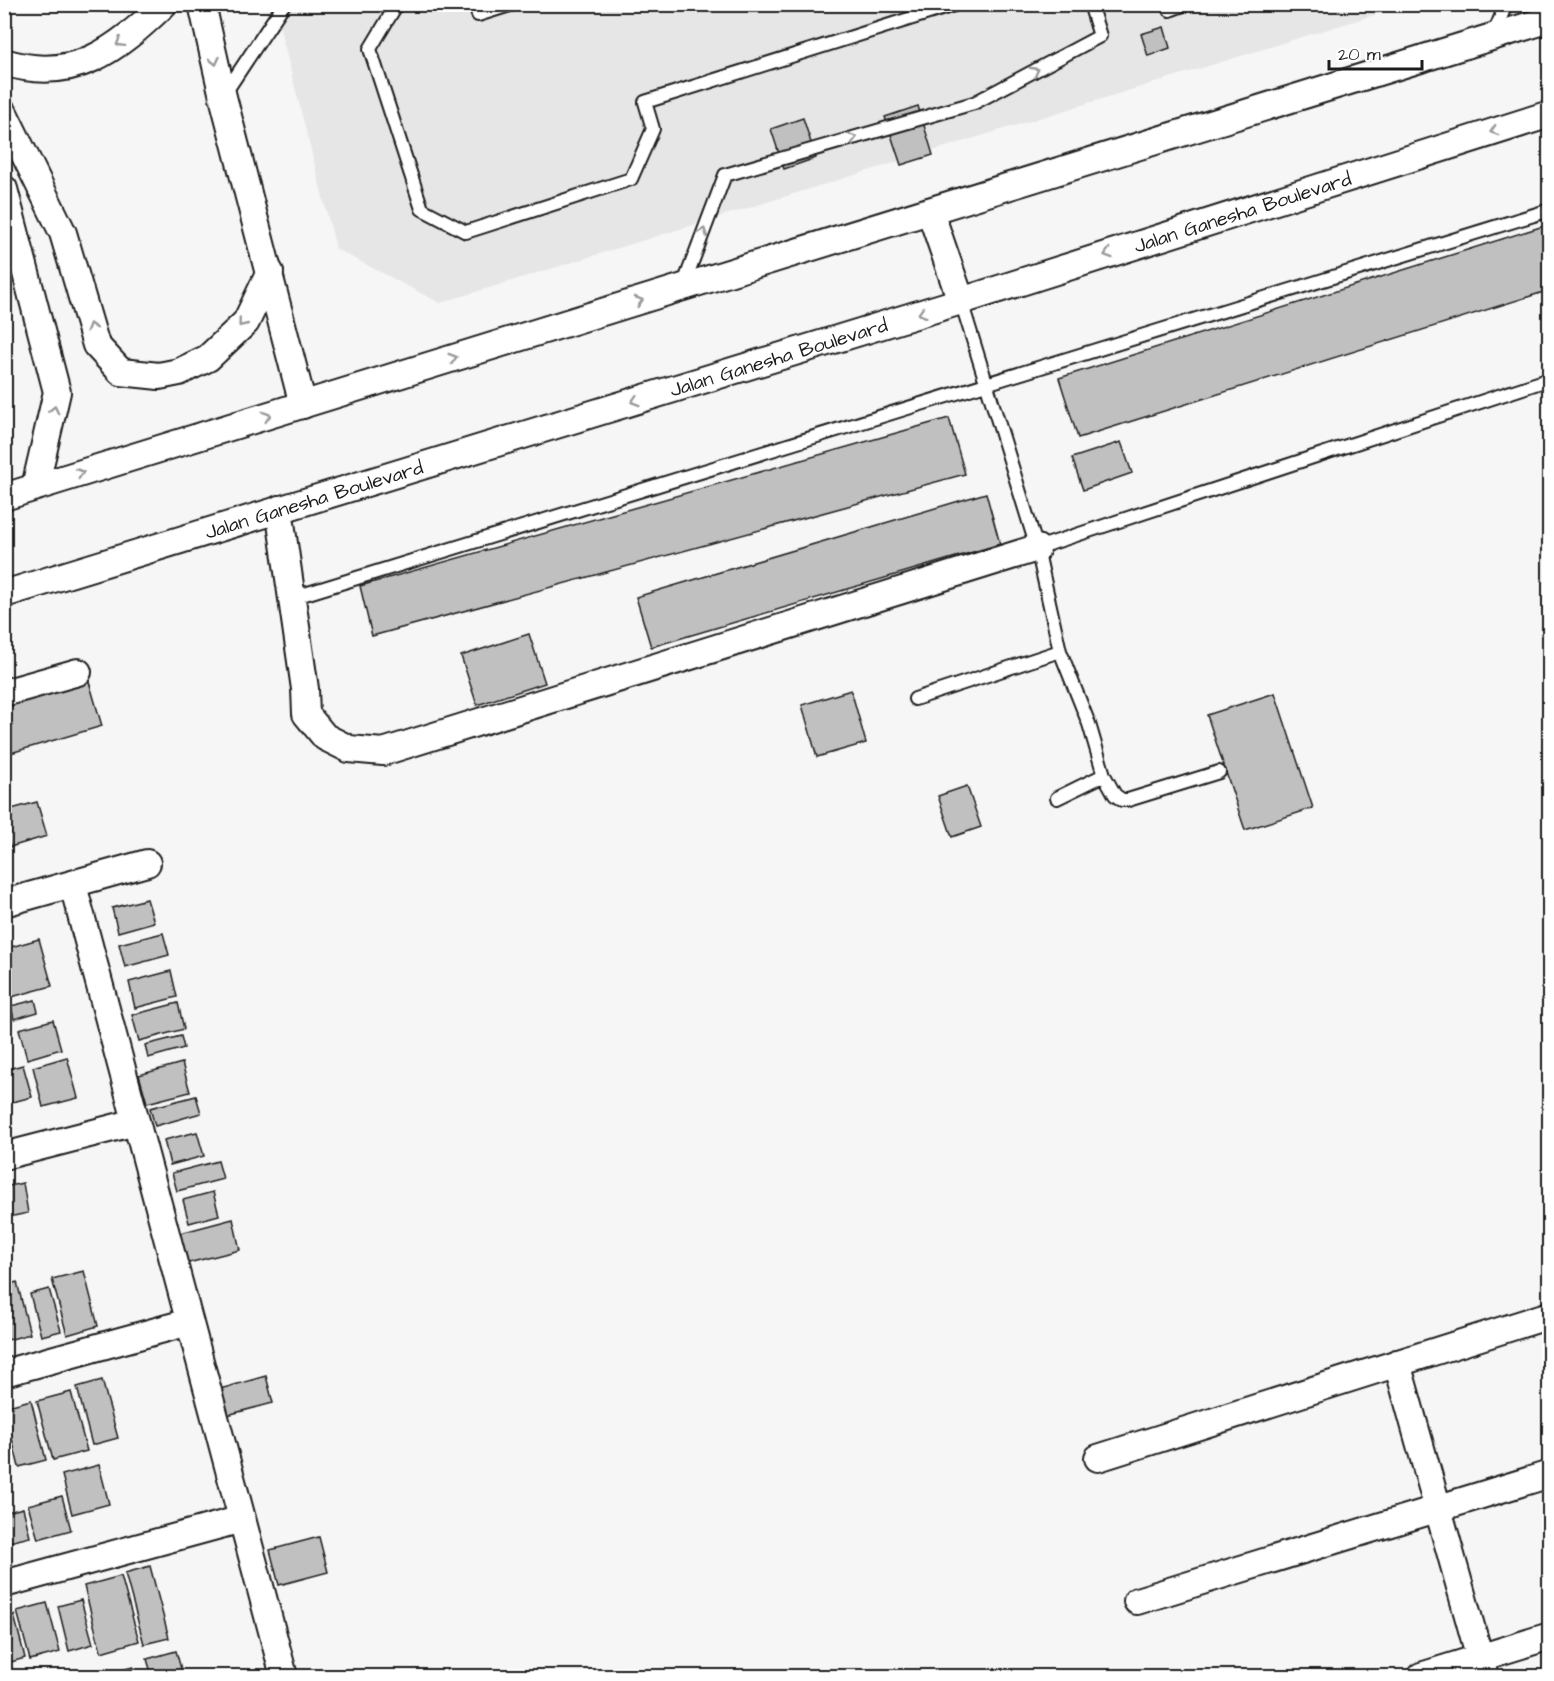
<svg xmlns="http://www.w3.org/2000/svg" width="1554" height="1681" font-family="'Architects Daughter',sans-serif">
  <style>
    .built { fill: #e6e6e6 }
    .building { fill: #c0c0c0; stroke: #1c1c1c; stroke-width: 1.5 }
    .lines { fill: none; stroke-linecap: round; stroke-linejoin: round }
    .service-casing { stroke: #1c1c1c; stroke-width: 16 }
    .minor-casing { stroke: #1c1c1c; stroke-width: 30 }
    .service { stroke: #fff; stroke-width: 12 }
    .minor { stroke: #fff; stroke-width: 26 }
    .oneway { stroke: #999 }
    .labels { text-anchor: middle; stroke-width: 4.5; stroke-linejoin: round; paint-order: stroke }
    .street-label { font-size: 20px; fill: #1c1c1c; stroke: #fff }
  </style>
  <rect width="100%" height="100%" fill="#f6f6f6"/>
  <filter id="ink" filterUnits="userSpaceOnUse"><feTurbulence type="fractalNoise" baseFrequency=".0167" numOctaves="2"/><feDisplacementMap in="SourceGraphic" scale="12" xChannelSelector="R" yChannelSelector="G"/><feConvolveMatrix kernelMatrix="1 2 1 2 8 2 1 2 1" color-interpolation-filters="sRGB"/></filter>
  <g filter="url(#ink)">
    <!-- built -->
    <path class="built" d="M274,5H1406L440,303L336,249Z"/>
    <!-- building -->
    <path class="building" d="M1164,27L1170,48L1148,56L1141,34Z
      M918,106L933,155L901,165L885,117Z
      M803,118L816,158L784,169L771,129Z
      M1550,224V290L1078,438L1059,378Z
      M949,418L965,474L372,636L360,586Z
      M1121,442L1132,473L1083,490L1072,458Z
      M986,493L1000,544L651,647L636,597Z
      M529,634L545,683L477,705L461,656Z
      M88,678L102,726L4,755V702Z
      M851,690L866,743L817,757L802,705Z
      M1275,693L1313,808L1245,830L1207,715Z
      M967,786L981,827L952,837L938,796Z
      M37,802L47,836L10,847L4,828V811Z
      M147,899L154,922L118,932L112,908Z
      M163,933L169,955L125,967L119,944Z
      M39,939L52,986L4,999V949Z
      M171,971L177,997L135,1008L129,982Z
      M35,1000L38,1012L14,1019L11,1006Z
      M178,1003L184,1029L139,1041L132,1015Z
      M53,1020L61,1049L27,1059L19,1029Z
      M181,1036L184,1048L148,1058L145,1045Z
      M67,1057L78,1098L43,1107L33,1067Z
      M182,1063L190,1092L147,1103L139,1075Z
      M23,1065L32,1097L5,1104L4,1070Z
      M196,1096L201,1113L155,1126L150,1108Z
      M197,1132L204,1156L170,1165L164,1140Z
      M218,1161L223,1179L177,1191L172,1173Z
      M23,1183L28,1213L4,1218V1187Z
      M213,1192L219,1215L189,1223L183,1200Z
      M233,1219L240,1250L188,1263L180,1233Z
      M84,1271L98,1326L67,1335L52,1279Z
      M17,1282L30,1334L4,1341V1286Z
      M49,1289L61,1331L41,1336L30,1294Z
      M266,1376L273,1403L227,1415L220,1389Z
      M102,1380L118,1438L92,1445L77,1387Z
      M71,1392L87,1451L53,1460L37,1401Z
      M31,1400L46,1460L19,1467L4,1407Z
      M99,1465L109,1504L72,1514L62,1475Z
      M62,1496L71,1530L38,1539L28,1505Z
      M23,1508L30,1537L5,1543L4,1513Z
      M319,1537L328,1572L279,1585L270,1550Z
      M150,1566L169,1638L144,1644L125,1573Z
      M121,1576L139,1641L101,1652L84,1586Z
      M81,1600L93,1644L69,1651L58,1606Z
      M47,1603L60,1652L30,1660L17,1611Z
      M14,1615L25,1658L4,1664V1618Z
      M176,1651L183,1676H152L147,1659Z
      M133,1667L136,1676H111L110,1673Z
      M96,1672L98,1676H78Z"/>
    <g class="lines">
      <defs>
        <path id="service" d="M397,4L370,49L422,209L466,232L631,179L653,129L645,102L957,4
          M475,4L478,15L513,4
          M1168,4L1170,10L1186,4
          M1493,36L1506,4
          M223,96L284,4
          M683,286L725,175L974,103L1100,36L1090,4
          M961,301L1037,548L1060,651L1089,724L1104,775L1115,795L1122,800H1128L1219,772
          M1037,548L1550,379
          M292,598L1550,210
          M915,699L1060,651
          M1057,798L1104,775"/>
        <g id="minor">
          <path d="M202,4L223,97L303,405"/>
          <path d="M4,62C74,84 116,50 164,4"/>
          <path d="M4,113L63,233L96,345L121,372L159,376L179,372L208,358L246,322L270,272"/>
          <path d="M4,189L57,392L35,487"/>
          <path d="M930,211L961,301"/>
          <path d="M4,497L1550,19"/>
          <path d="M279,509L305,689L306,714L325,737L349,749L383,752L1037,548"/>
          <path id="s1" d="M4,594L961,301L1550,114"/>
          <path d="M4,693L78,672"/>
          <path d="M73,885L284,1676"/>
          <path d="M4,903L147,863"/>
          <path d="M4,1156L136,1122"/>
          <path d="M1397,1363L1485,1676"/>
          <path d="M4,1373L189,1322"/>
          <path d="M1098,1458L1550,1315"/>
          <path d="M4,1584L242,1519"/>
          <path d="M1137,1601L1550,1474"/>
          <path d="M1421,1676L1550,1636"/>
        </g>
      </defs>
      <!-- service casing -->
      <use href="#service" class="service-casing"/>
      <!-- minor casing -->
      <use href="#minor" class="minor-casing"/>
      <!-- service -->
      <use href="#service" class="service"/>
      <!-- minor -->
      <use href="#minor" class="minor"/>
    </g>
    <!-- one-way arrows -->
    <defs><path id="oneway-chevron" d="M-2-3.5L2.5 0L-2 3.5" fill="none" stroke-width="1.6" stroke-linecap="round" stroke-linejoin="round" transform="scale(1.5)"/></defs>
    <g class="oneway">
      <use href="#oneway-chevron" transform="translate(120 43) rotate(148)"/>
      <use href="#oneway-chevron" transform="translate(215 61) rotate(77)"/>
      <use href="#oneway-chevron" transform="translate(1035 71) rotate(-28)"/>
      <use href="#oneway-chevron" transform="translate(1494 131) rotate(162)"/>
      <use href="#oneway-chevron" transform="translate(853 138) rotate(-16)"/>
      <use href="#oneway-chevron" transform="translate(703 232) rotate(-69)"/>
      <use href="#oneway-chevron" transform="translate(1108 254) rotate(162)"/>
      <use href="#oneway-chevron" transform="translate(639 301) rotate(-17)"/>
      <use href="#oneway-chevron" transform="translate(922 313) rotate(163)"/>
      <use href="#oneway-chevron" transform="translate(242 323) rotate(129)"/>
      <use href="#oneway-chevron" transform="translate(91 327) rotate(-107)"/>
      <use href="#oneway-chevron" transform="translate(453 358) rotate(-17)"/>
      <use href="#oneway-chevron" transform="translate(635 401) rotate(163)"/>
      <use href="#oneway-chevron" transform="translate(54 410) rotate(-77)"/>
      <use href="#oneway-chevron" transform="translate(267 416) rotate(-17)"/>
      <use href="#oneway-chevron" transform="translate(80 473) rotate(-17)"/>
    </g>
  </g>
  <g class="labels">
    <!-- street labels -->
    <g class="street-label">
      <text dy="7" stroke="none"><textPath href="#s1" startOffset="1296">Jalan Ganesha Boulevard</textPath></text>
      <text dy="7" stroke="none"><textPath href="#s1" startOffset="810">Jalan Ganesha Boulevard</textPath></text>
      <text dy="7" stroke="none"><textPath href="#s1" startOffset="324">Jalan Ganesha Boulevard</textPath></text>
    </g>
  </g>
  <!-- margin -->
  <rect width="1554" height="1681" fill="none" stroke="#fff" stroke-width="24"/>
  <rect x="12" y="12" width="1530" height="1657" fill="none" stroke="#1c1c1c" stroke-width="2" filter="url(#ink)"/>
  <!-- scale -->
  <path d="M1329 60v9h93v-9" fill="none" stroke="#1c1c1c" stroke-width="3"/>
  <text x="1338" y="60" font-size="18" fill="#1c1c1c" stroke="#ffffff" stroke-width="4.5" paint-order="stroke">20 m</text>
</svg>
